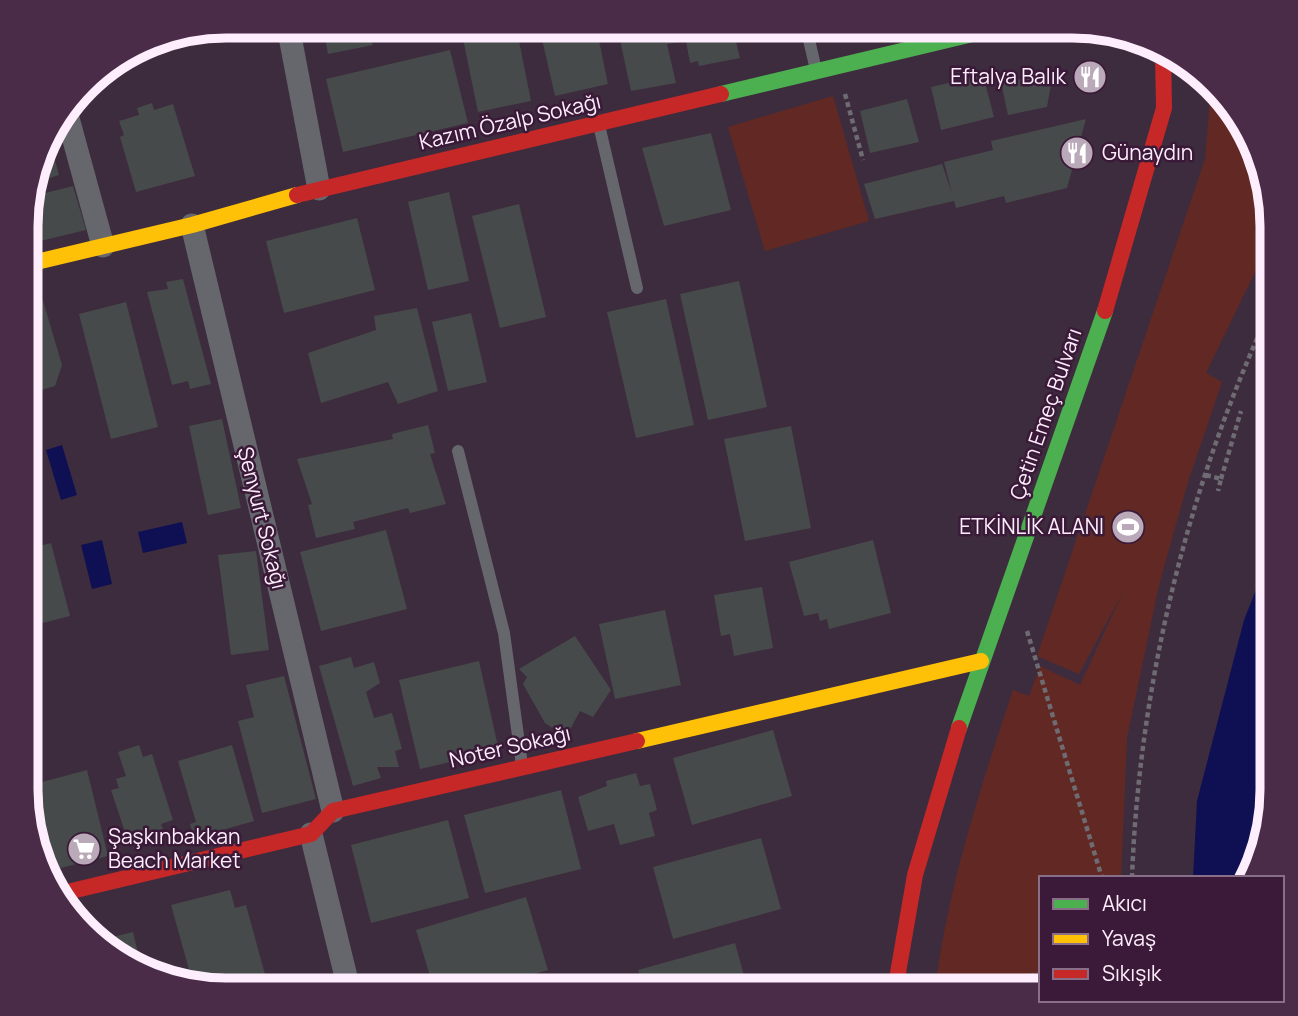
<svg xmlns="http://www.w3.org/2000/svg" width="1298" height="1016" font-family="Manrope,sans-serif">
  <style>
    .green { fill: #622924 }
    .water { fill: #0f1053 }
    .building { fill: #474a4a }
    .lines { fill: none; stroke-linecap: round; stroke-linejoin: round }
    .path { stroke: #6e6b73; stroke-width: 4.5; stroke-dasharray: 5 3.5; stroke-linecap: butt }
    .lane { stroke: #65676d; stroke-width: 12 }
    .street { stroke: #65676d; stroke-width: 23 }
    .fast { stroke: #4caf50; stroke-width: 16 }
    .slow { stroke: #ffc107; stroke-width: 16 }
    .jam { stroke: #c62828; stroke-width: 16 }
    .labels { text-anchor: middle; stroke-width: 5; stroke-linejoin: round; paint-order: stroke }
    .poi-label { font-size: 21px; fill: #feedfc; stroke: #3a1a38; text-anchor: end }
    .street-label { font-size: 21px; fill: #feedfc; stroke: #3a1a38 }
    .rim { fill: none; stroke: #feedfc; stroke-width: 9 }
  </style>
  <rect width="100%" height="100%" fill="#3d2c3d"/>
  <!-- green -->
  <path class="green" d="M1211,86L1256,149L1272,237L1206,373L1222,382L1188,482L1159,585L1127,738L1121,878H1041V990H935C948,886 980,789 1013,690L1029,696L1040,666L1080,685L1124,590L1079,674L1037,656L1205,159Z
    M833,96L869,221L765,251L728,127Z"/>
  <!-- water -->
  <path class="water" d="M62,445L77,495L61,500L46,450Z
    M182,522L187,543L143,553L138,532Z
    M102,540L112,584L92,589L81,545Z
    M1271,552V803L1256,867L1249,878H1193L1197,801L1244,620Z"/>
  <!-- building -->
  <path class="building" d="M226,26L244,28L153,50L151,43L162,37Z
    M323,26H407V28L371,40L373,45L328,54Z
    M474,26H516L531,101L478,112L461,29Z
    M539,26H596L608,84L555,96Z
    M617,26H732L740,58L699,66L698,61L690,63L686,41L667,44L676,83L631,91Z
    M450,50L468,123L343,152L326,79Z
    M1053,73L1047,107L1008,115L1001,83Z
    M983,75L994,117L941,130L931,87Z
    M907,99L919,142L870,153L860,111Z
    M152,103L154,110L173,104L195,176L136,192L120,137L124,135L119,121L139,115L137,108Z
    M1086,119L1067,188L1006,203L1004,196L956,208L954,201L875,219L864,184L942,164L952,193L944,162L993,150L991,141Z
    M711,133L731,210L664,226L642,148Z
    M49,138L59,175L37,182L35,179Z
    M73,186L86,230L28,244L29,197Z
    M449,192L469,281L428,290L408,202Z
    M519,204L546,317L500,328L472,216Z
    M357,218L375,290L284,313L266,241Z
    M183,279L211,384L190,389L188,381L172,385L147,292L168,289L166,282Z
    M739,281L767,407L708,420L680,294Z
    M41,294L62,365L55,386L28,394V298Z
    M666,299L694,425L636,438L607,312Z
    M126,302L158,427L111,439L79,314Z
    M417,308L438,391L398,404L388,382L321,403L308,353L376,330L374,316Z
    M471,313L487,382L448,391L432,322Z
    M222,419L241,508L208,515L189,426Z
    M428,425L435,453L430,454L446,504L410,513L408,508L353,522L355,529L316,538L308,505L312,504L297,459L393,439L392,434Z
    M791,426L811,528L745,541L724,439Z
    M386,530L407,609L321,631L300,552Z
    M873,540L891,613L829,629L827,619L820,621L818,613L804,616L789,562Z
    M51,543L70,616L27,627V549Z
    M256,551L269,650L231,655L218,555Z
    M762,587L773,648L734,656L730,634L721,636L714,595Z
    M665,610L681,685L615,699L599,624Z
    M575,636L611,690L593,717L580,711L566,737L545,723L523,684L527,677L519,669Z
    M351,657L354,668L374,662L380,683L366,692L374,718L392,713L402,749L395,751L399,767H377L381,778L353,786L319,666Z
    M479,661L499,751L420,769L399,680Z
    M284,676L316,799L262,813L238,721L254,717L246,685Z
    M773,730L792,796L692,825L673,758Z
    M139,745L143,757L152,754L173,820L161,824L163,829L140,837L138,831L126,835L111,790L119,788L116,779L126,776L118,752Z
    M232,745L254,821L194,838L190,824L196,822L178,761Z
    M87,770L108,856L45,872L27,803V786Z
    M636,773L640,786L650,784L657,810L649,813L655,836L620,845L614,824L588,831L578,797L607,786L606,781Z
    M561,790L581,869L485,893L464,815Z
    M448,820L469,898L371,923L351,845Z
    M761,838L781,909L673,939L653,867Z
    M230,890L235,908L246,905L269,989H214L193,984L171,905Z
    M526,897L548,970L483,989H434L416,930Z
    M133,932L142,970L96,941Z
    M735,943L748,990H644L638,970Z"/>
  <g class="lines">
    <!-- path -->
    <path class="path" d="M845,94L863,160
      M1206,475L1221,479L1218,491
      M1221,479L1241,411
      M1027,631L1102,878
      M1132,878C1139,683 1189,482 1272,306
      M963,990L1041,974"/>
    <!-- lane -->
    <path class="lane" d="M806,27L816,70
      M599,125L637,288
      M458,451L504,633L522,765"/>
    <!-- street -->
    <path class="street" d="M288,26L319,189
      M66,111L103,246
      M192,225L333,811
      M311,834L349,989"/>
    <!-- fast -->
    <path class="fast" d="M721,94L1002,27
      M959,728L1105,311"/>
    <!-- slow -->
    <path class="slow" d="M28,264L192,225L297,195
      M637,741L981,661"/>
    <!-- jam -->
    <path class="jam" d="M297,195L721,94
      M1105,311L1164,108L1163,51
      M59,894L311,834L333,811L637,741
      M895,990L915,875L959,728"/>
  </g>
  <!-- icons -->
  <defs>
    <symbol id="restaurant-disc" viewBox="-11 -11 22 22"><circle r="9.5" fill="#baa9b9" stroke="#3a1a38"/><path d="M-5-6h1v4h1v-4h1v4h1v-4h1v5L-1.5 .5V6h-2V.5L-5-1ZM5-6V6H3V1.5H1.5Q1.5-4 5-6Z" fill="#fff"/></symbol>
    <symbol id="stadium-disc" viewBox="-11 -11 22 22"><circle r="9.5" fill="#baa9b9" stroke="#3a1a38"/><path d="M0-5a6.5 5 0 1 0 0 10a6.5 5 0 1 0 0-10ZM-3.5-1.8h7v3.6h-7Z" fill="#fff"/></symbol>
    <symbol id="supermarket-disc" viewBox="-11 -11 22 22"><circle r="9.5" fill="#baa9b9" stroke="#3a1a38"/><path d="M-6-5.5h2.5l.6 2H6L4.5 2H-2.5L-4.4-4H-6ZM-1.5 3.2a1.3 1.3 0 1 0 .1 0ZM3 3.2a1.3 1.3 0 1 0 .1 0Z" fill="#fff"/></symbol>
  </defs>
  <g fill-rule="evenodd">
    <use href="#restaurant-disc" x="1071" y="58" width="38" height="38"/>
    <use href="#restaurant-disc" x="1058" y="134" width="38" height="38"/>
    <use href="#stadium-disc" x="1109" y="508" width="38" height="38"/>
    <use href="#supermarket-disc" x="65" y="830" width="38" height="38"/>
  </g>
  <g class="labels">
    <!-- poi labels -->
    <g class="poi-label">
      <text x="1066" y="84">Eftalya Balık</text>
      <text x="1102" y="160" text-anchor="start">Günaydın</text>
      <text x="1104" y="534">ETKİNLİK ALANI</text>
      <text x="108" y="844" text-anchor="start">Şaşkınbakkan<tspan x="108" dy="24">Beach Market</tspan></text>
    </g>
    <!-- street labels -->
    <g class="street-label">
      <text transform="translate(510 122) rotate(-13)" y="7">Kazım Özalp Sokağı</text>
      <text transform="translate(1046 414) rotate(-71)" y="7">Çetin Emeç Bulvarı</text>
      <text transform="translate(262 518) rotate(76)" y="7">Şenyurt Sokağı</text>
      <text transform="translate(510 747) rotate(-13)" y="7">Noter Sokağı</text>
    </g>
  </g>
  <!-- crop -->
  <path d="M0 0H1298V1016H0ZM226 38H1072A188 188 0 0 1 1260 226V790A188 188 0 0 1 1072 978H226A188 188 0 0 1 38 790V226A188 188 0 0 1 226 38Z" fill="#4a2b48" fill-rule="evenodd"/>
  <path class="rim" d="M226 38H1072A188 188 0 0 1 1260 226V790A188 188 0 0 1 1072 978H226A188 188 0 0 1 38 790V226A188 188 0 0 1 226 38Z"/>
  <!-- legend -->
  <rect x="1039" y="876" width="245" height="126" fill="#3a1a38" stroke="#886e86" stroke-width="2"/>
  <rect x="1053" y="899" width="35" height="10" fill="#4caf50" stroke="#886e86" stroke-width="2"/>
  <text x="1102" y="911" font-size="21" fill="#feedfc">Akıcı</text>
  <rect x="1053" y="934" width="35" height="10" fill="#ffc107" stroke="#886e86" stroke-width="2"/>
  <text x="1102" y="946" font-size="21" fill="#feedfc">Yavaş</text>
  <rect x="1053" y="969" width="35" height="10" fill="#c62828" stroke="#886e86" stroke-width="2"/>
  <text x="1102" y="981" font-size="21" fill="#feedfc">Sıkışık</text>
</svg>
